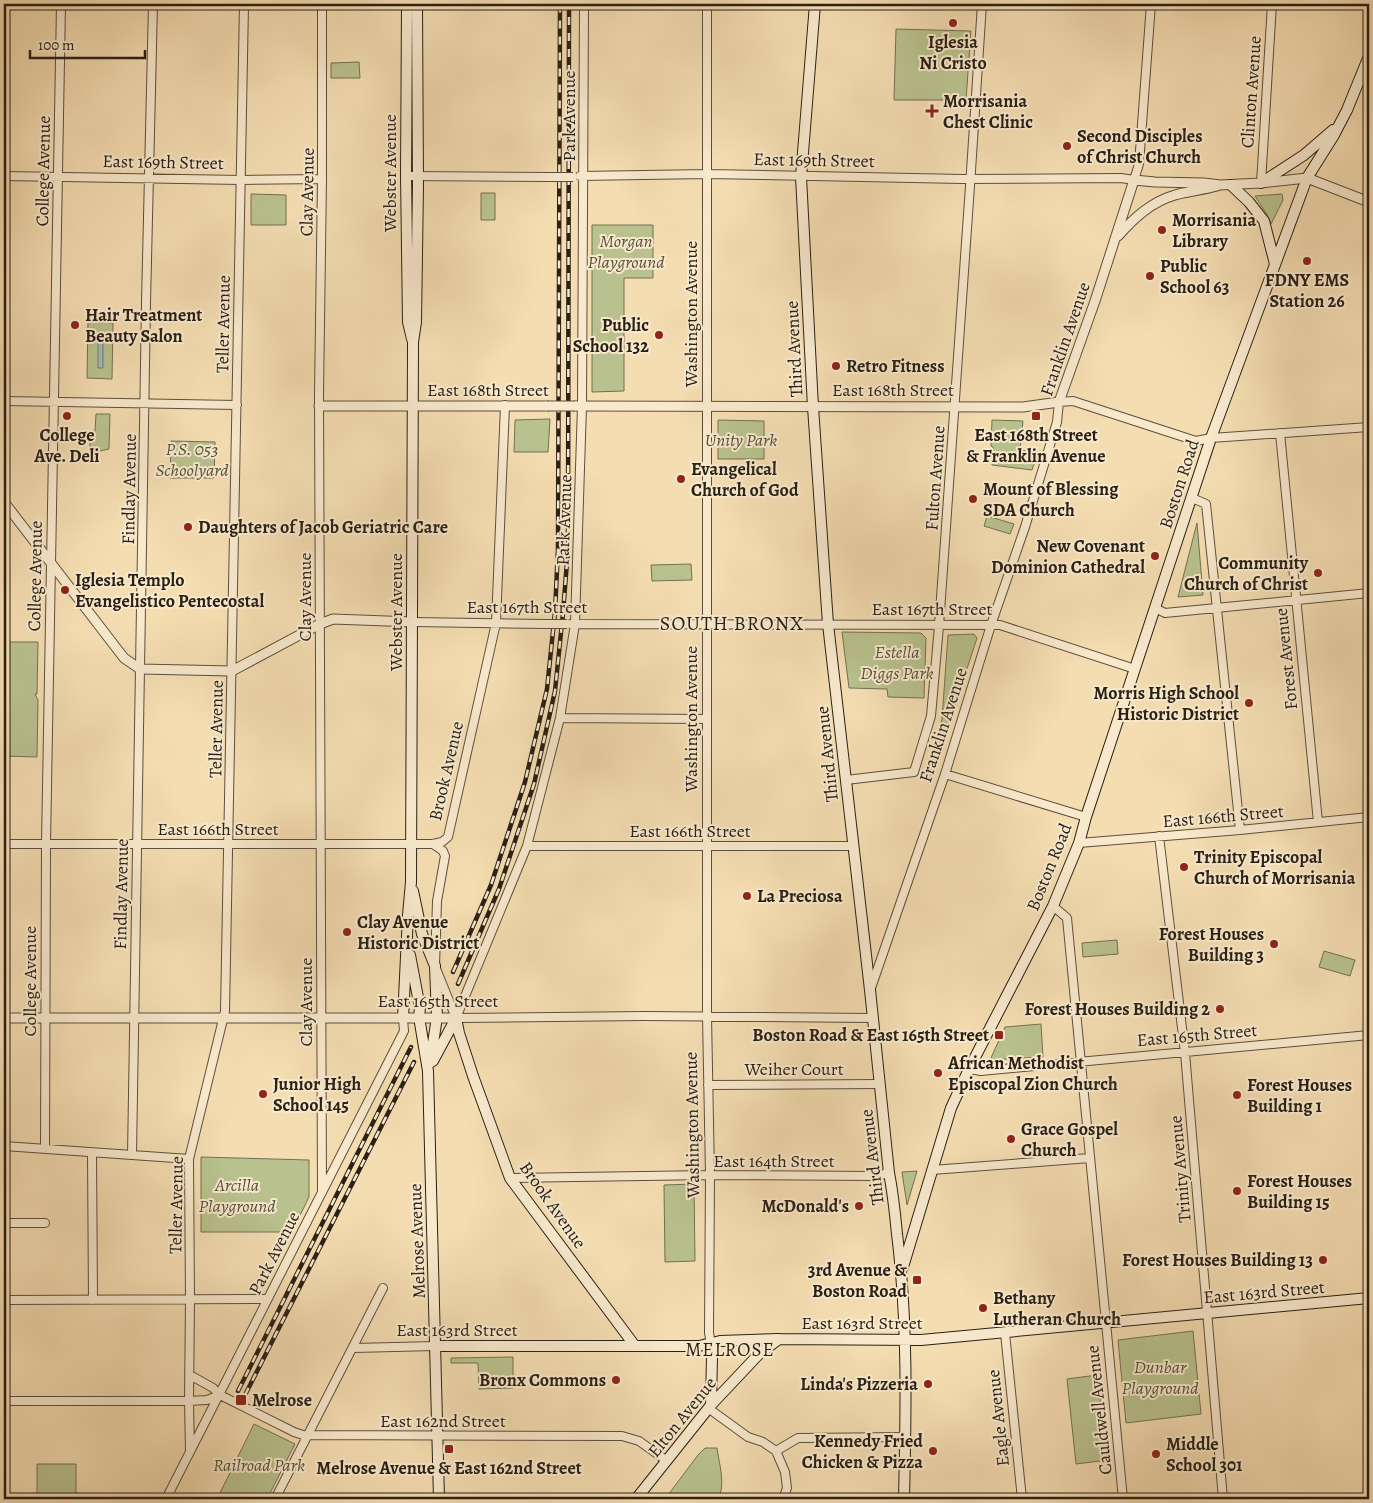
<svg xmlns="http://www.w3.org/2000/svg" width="1373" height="1503" font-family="Alegreya,serif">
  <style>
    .green { fill: #b9c28e; stroke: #727152 }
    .water { fill: #a0bab6; stroke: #717c76 }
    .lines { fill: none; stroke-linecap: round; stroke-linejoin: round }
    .minor-casing { stroke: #5d4f3c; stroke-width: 10 }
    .tertiary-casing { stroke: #5d4f3c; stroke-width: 11 }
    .secondary-casing { stroke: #2a2015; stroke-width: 12 }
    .minor { stroke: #f8e9cd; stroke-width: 8 }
    .tertiary { stroke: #f8e9cd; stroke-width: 9 }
    .secondary { stroke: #f8e9cd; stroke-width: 10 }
    .rail-casing { stroke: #2a2015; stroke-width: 4.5 }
    .rail { stroke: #f8e9cd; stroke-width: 2.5; stroke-dasharray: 8; stroke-linecap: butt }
    .minor-bridge-casing { stroke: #5d4f3c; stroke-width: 10; stroke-linecap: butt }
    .tertiary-bridge-casing { stroke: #5d4f3c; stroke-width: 11; stroke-linecap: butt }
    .minor-bridge { stroke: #f8e9cd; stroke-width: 8 }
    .tertiary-bridge { stroke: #f8e9cd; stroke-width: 9 }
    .poi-dot { fill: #8f2418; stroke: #f8e9cd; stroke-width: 2 }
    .labels { text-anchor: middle; stroke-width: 4; stroke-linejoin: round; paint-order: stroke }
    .poi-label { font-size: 18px; font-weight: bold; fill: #2a2015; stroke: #f8e9cd; text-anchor: start }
    .street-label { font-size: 18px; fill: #2a2015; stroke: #f8e9cd }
    .park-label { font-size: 18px; font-style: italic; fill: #555139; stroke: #f8e9cd }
    .neighbourhood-label { font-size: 19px; letter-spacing: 1px; fill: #2a2015; stroke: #f8e9cd }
    .quarter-label { font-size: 20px; letter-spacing: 1px; fill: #2a2015; stroke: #f8e9cd }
  </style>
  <rect width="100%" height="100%" fill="#f5ddb2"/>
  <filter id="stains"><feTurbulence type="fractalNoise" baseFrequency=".004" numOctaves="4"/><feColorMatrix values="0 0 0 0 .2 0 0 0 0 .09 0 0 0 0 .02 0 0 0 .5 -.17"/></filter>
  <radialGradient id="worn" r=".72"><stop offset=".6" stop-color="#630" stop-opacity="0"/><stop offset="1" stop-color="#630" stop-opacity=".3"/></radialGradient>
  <!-- green -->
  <path class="green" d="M896,29L971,31L966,100H894Z
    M359,62L360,78H331V63Z
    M481,193H495V220H481Z
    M251,194L286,195V225H251Z
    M1282,194L1283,200L1271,224L1266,213L1255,196Z
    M592,225H653V278H624V391L592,392Z
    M88,322L113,323L112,379L87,378Z
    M96,414H110L109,449L91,453L94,456L72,455L73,453H90V433L95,431Z
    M550,419L548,452H514L515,420Z
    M718,420L764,421V459H718Z
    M992,420L1023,421L1020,450L1038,452L1032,470L992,465L993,447L991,446Z
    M171,441L215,442L214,478H170Z
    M987,516L1014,524L1010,534L984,526Z
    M1197,523L1203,595L1178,597Z
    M691,564L692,580L652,581L651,565Z
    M842,632L921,633L926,638L924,698L888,697L887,689L849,688Z
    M974,634L977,638L930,782L923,779L942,719L948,635Z
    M4,642H38L37,694H35L38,700L37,757L4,756Z
    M1117,940L1118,954L1083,957L1082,943Z
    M1324,951L1355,960L1350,976L1319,967Z
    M1041,1024L1043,1057L990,1060L1005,1027Z
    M201,1157L309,1160V1197L292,1232H201Z
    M917,1171L907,1205L902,1172Z
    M694,1184L695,1261L665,1262L664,1185Z
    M1193,1331L1201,1414L1126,1423L1118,1340Z
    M513,1357V1388L479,1389L478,1363H451V1358Z
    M1097,1375L1108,1460L1076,1464L1067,1379Z
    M254,1424L295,1444L267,1499H217Z
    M705,1448H717C719,1463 726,1485 718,1499H665L698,1455Z
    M37,1464H76V1499H37Z"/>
  <!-- water -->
  <path class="water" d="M98,332H103V368H98Z"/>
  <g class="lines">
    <defs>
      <path id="minor" d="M322,4V179L319,395L322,1191
        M707,4V1016L710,1175L709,1333L711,1344
        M4,176L241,180L322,179
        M406,176L550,177
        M580,176L707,174L962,179L1121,178L1134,180L1139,164L1151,4
        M1261,183L1272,4
        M4,401L237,405
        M1280,433L1318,822
        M1192,498L1206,504L1240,830
        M1155,608L1165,613L1369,593
        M413,622L546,624
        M571,624L1000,625L1135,669
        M560,718L707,719
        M945,774L1086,817
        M846,780L914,772L931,716L939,626L970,186L982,4
        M1159,836L1185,1053L1223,1499
        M1079,843L1240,830L1369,817
        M4,844H433L442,842L448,837L496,623L505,405
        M433,844L443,851L445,856L437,901L435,966L456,1018
        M527,846H853
        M1053,906L1067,918L1123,1499
        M871,988L945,774L991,625L1025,527L1057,422L1059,402L1073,401L1196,441L1211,438L1369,427
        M456,1018L527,846L560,718L575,624L582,406L584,4
        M456,1018L644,1016L872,1018
        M969,1069L981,1071L1369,1035
        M708,1085L880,1084
        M4,1146L189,1159
        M45,1149L46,844L61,4
        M92,1153L93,1300
        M132,1155L146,303L153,4
        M932,1170L1090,1158
        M510,1178L710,1175L876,1176L889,1173
        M4,1223H45
        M4,1300L267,1299
        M1005,1333L1022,1499
        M353,1348L436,1346
        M190,1375L213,1388L220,1395L294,1432L303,1435L622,1436L639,1441L667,1461
        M4,1401H189L207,1400L220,1395
        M708,1408L748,1437L763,1442L776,1451L785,1472L787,1488L783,1499
        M190,1450L189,1401L190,1300L189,1159L225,1011L244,4
        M776,1451L798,1438L906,1437
        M166,1499L404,1031L403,1019
        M275,1499L383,1288"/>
      <path id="tertiary" d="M1118,236C1134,218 1151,202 1175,195C1189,191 1203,190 1217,186
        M319,406H547
        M575,406L1023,407L1059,402L1095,301L1134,180L1155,182L1204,183L1220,185L1261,183L1307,178L1369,202
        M4,502L124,658L140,669L232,671L320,624L333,619L413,622
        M4,1018H456"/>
      <path id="secondary" d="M407,4L406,176L408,322L412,339
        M815,4L801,177L813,407L828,624L870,990L889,1173C893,1193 895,1213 897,1234C908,1322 906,1410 904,1499
        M1261,183L1304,155L1333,130
        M1231,185L1249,202L1264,221L1275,264
        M413,891L422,934L435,966L437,1017L430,1063
        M410,955L420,1008L419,1017L428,1071L439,1499
        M456,1018L459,1033L473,1076L510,1178L635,1346
        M403,1019L408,915L411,882L413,342L416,322L418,185L417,4
        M433,1061L456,1018
        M903,1267L951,1108L969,1069L1053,906L1079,843L1086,817L1211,438L1307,178L1334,135L1347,110L1369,56
        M436,1346H699L720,1341L779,1339L921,1340L1369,1298
        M711,1405L712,1356L711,1344
        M636,1499L711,1405L759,1354L779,1339"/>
    </defs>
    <!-- minor casing -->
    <use href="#minor" class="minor-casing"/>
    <!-- tertiary casing -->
    <use href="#tertiary" class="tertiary-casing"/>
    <!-- secondary casing -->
    <use href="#secondary" class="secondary-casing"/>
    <!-- minor -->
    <use href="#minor" class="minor"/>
    <!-- tertiary -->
    <use href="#tertiary" class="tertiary"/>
    <!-- secondary -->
    <use href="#secondary" class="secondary"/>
    <defs>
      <path id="rail" d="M453,972L491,885L525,782L547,689L555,612L558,549L560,4
        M458,984L499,889L534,784L555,691L563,613L568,549L569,4
        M238,1391L411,1047
        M245,1395L414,1062"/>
    </defs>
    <!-- rail casing -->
    <use href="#rail" class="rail-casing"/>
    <!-- rail -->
    <use href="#rail" class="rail"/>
    <defs>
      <path id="minor-bridge" d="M550,177H573
        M546,624H567"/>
      <path id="tertiary-bridge" d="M547,406H575"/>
    </defs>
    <!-- minor-bridge casing -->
    <use href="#minor-bridge" class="minor-bridge-casing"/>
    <!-- tertiary-bridge casing -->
    <use href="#tertiary-bridge" class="tertiary-bridge-casing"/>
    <!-- minor-bridge -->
    <use href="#minor-bridge" class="minor-bridge"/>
    <!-- tertiary-bridge -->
    <use href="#tertiary-bridge" class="tertiary-bridge"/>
  </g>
  <!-- markers -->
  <g class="poi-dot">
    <circle cx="953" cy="23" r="5"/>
    <path d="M929.5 103.5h5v5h5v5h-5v5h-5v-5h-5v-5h5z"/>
    <circle cx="1067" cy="146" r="5"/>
    <circle cx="1162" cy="230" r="5"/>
    <circle cx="1307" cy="261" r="5"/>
    <circle cx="1150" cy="276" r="5"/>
    <circle cx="75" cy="325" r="5"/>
    <circle cx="659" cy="335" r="5"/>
    <circle cx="836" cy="366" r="5"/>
    <circle cx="67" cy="416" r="5"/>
    <rect x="1031" y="411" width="10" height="10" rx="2.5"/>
    <circle cx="681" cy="479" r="5"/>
    <circle cx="973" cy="499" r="5"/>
    <circle cx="188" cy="527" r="5"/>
    <circle cx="1155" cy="556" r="5"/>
    <circle cx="1318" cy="573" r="5"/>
    <circle cx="65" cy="590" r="5"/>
    <circle cx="1249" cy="703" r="5"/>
    <circle cx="1184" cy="867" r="5"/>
    <circle cx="747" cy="896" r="5"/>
    <circle cx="347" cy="932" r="5"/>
    <circle cx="1274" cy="944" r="5"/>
    <circle cx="1220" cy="1009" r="5"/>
    <rect x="994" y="1030" width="10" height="10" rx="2.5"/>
    <circle cx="938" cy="1073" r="5"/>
    <circle cx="263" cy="1094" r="5"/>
    <circle cx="1237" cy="1095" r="5"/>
    <circle cx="1011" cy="1139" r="5"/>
    <circle cx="1237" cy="1191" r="5"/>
    <circle cx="859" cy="1206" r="5"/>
    <circle cx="1323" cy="1260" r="5"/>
    <rect x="912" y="1275" width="10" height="10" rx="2.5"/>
    <circle cx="983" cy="1308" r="5"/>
    <circle cx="616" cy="1380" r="5"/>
    <circle cx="928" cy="1384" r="5"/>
    <rect x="235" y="1394" width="12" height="12" rx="2.5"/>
    <rect x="444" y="1444" width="10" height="10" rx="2.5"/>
    <circle cx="933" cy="1451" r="5"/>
    <circle cx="1156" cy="1454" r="5"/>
  </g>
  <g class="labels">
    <!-- poi labels -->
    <g class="poi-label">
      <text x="953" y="48" text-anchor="middle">Iglesia<tspan x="953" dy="21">Ni Cristo</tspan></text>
      <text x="943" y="107">Morrisania<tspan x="943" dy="21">Chest Clinic</tspan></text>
      <text x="1077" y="142">Second Disciples<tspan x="1077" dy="21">of Christ Church</tspan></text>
      <text x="1172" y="226">Morrisania<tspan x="1172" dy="21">Library</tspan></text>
      <text x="1160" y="272">Public<tspan x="1160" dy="21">School 63</tspan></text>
      <text x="1307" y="286" text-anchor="middle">FDNY EMS<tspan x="1307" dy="21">Station 26</tspan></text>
      <text x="85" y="321">Hair Treatment<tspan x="85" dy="21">Beauty Salon</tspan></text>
      <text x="649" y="331" text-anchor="end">Public<tspan x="649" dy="21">School 132</tspan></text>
      <text x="846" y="372">Retro Fitness</text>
      <text x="67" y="441" text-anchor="middle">College<tspan x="67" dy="21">Ave. Deli</tspan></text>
      <text x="1036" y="441" text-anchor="middle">East 168th Street<tspan x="1036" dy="21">&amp; Franklin Avenue</tspan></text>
      <text x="691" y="475">Evangelical<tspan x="691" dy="21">Church of God</tspan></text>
      <text x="983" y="495">Mount of Blessing<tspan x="983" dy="21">SDA Church</tspan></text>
      <text x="198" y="533">Daughters of Jacob Geriatric Care</text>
      <text x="1145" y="552" text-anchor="end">New Covenant<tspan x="1145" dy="21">Dominion Cathedral</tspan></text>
      <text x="1308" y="569" text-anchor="end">Community<tspan x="1308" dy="21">Church of Christ</tspan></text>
      <text x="75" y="586">Iglesia Templo<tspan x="75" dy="21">Evangelistico Pentecostal</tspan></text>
      <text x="1239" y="699" text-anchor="end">Morris High School<tspan x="1239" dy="21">Historic District</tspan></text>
      <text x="1194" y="863">Trinity Episcopal<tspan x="1194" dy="21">Church of Morrisania</tspan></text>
      <text x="757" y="902">La Preciosa</text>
      <text x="357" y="928">Clay Avenue<tspan x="357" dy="21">Historic District</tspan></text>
      <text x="1264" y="940" text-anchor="end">Forest Houses<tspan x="1264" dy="21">Building 3</tspan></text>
      <text x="1210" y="1015" text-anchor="end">Forest Houses Building 2</text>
      <text x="989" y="1041" text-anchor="end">Boston Road &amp; East 165th Street</text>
      <text x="948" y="1069">African Methodist<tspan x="948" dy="21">Episcopal Zion Church</tspan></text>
      <text x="273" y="1090">Junior High<tspan x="273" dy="21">School 145</tspan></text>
      <text x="1247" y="1091">Forest Houses<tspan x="1247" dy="21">Building 1</tspan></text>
      <text x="1021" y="1135">Grace Gospel<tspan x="1021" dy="21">Church</tspan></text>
      <text x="1247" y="1187">Forest Houses<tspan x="1247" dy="21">Building 15</tspan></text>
      <text x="849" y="1212" text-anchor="end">McDonald's</text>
      <text x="1313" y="1266" text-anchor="end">Forest Houses Building 13</text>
      <text x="907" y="1276" text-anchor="end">3rd Avenue &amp;<tspan x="907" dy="21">Boston Road</tspan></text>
      <text x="993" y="1304">Bethany<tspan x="993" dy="21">Lutheran Church</tspan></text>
      <text x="606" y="1386" text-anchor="end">Bronx Commons</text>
      <text x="918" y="1390" text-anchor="end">Linda's Pizzeria</text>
      <text x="252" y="1406">Melrose</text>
      <text x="923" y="1447" text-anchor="end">Kennedy Fried<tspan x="923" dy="21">Chicken &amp; Pizza</tspan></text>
      <text x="1166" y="1450">Middle<tspan x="1166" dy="21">School 301</tspan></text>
      <text x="449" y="1474" text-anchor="middle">Melrose Avenue &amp; East 162nd Street</text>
    </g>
    <!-- street labels -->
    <g class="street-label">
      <text transform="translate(1251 92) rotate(-86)" y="6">Clinton Avenue</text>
      <text transform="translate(569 116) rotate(-90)" y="6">Park Avenue</text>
      <text transform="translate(814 160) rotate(1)" y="6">East 169th Street</text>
      <text transform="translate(163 162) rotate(1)" y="6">East 169th Street</text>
      <text transform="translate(43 171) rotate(-89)" y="6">College Avenue</text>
      <text transform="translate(390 173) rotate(-90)" y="6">Webster Avenue</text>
      <text transform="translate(307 192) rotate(-89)" y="6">Clay Avenue</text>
      <text transform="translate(691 314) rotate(-90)" y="6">Washington Avenue</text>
      <text transform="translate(223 324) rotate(-89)" y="6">Teller Avenue</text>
      <text transform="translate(1065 339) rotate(-71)" y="6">Franklin Avenue</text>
      <text transform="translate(794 349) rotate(-93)" y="6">Third Avenue</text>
      <text x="488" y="396">East 168th Street</text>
      <text x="893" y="396">East 168th Street</text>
      <text transform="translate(935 478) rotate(-86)" y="6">Fulton Avenue</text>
      <text transform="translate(1179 484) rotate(-72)" y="6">Boston Road</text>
      <text transform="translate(129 489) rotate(-89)" y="6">Findlay Avenue</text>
      <text transform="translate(564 520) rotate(-88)" y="6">Park Avenue</text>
      <text transform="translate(35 576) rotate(-89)" y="6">College Avenue</text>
      <text transform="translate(305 597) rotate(-90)" y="6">Clay Avenue</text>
      <text x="527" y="613">East 167th Street</text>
      <text x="932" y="615">East 167th Street</text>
      <text transform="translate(396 612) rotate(-90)" y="6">Webster Avenue</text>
      <text transform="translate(1286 659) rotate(-96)" y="6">Forest Avenue</text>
      <text transform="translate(691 719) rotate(-90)" y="6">Washington Avenue</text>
      <text transform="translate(943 725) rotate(-72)" y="6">Franklin Avenue</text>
      <text transform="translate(216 729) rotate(-89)" y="6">Teller Avenue</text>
      <text transform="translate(827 754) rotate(-96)" y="6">Third Avenue</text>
      <text transform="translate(446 771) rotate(-77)" y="6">Brook Avenue</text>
      <text transform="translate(1223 816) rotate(-5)" y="6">East 166th Street</text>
      <text x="218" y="835">East 166th Street</text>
      <text x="690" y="837">East 166th Street</text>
      <text transform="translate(1049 867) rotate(-68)" y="6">Boston Road</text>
      <text transform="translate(121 894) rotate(-89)" y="6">Findlay Avenue</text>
      <text transform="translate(30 981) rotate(-90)" y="6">College Avenue</text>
      <text x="438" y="1007">East 165th Street</text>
      <text transform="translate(306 1002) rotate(-90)" y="6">Clay Avenue</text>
      <text transform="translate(1197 1035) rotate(-5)" y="6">East 165th Street</text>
      <text x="794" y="1075">Weiher Court</text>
      <text transform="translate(692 1125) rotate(-91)" y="6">Washington Avenue</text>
      <text transform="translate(872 1157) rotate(-97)" y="6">Third Avenue</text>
      <text x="774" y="1167">East 164th Street</text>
      <text transform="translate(1180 1169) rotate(-95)" y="6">Trinity Avenue</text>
      <text transform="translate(176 1205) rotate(-89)" y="6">Teller Avenue</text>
      <text transform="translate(553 1205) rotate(55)" y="6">Brook Avenue</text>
      <text transform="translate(417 1241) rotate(-92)" y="6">Melrose Avenue</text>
      <text transform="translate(274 1253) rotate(-63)" y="6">Park Avenue</text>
      <text transform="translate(1264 1292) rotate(-5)" y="6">East 163rd Street</text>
      <text x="862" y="1329">East 163rd Street</text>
      <text x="457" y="1336">East 163rd Street</text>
      <text transform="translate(1099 1410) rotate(-96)" y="6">Cauldwell Avenue</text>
      <text transform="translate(682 1417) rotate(-51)" y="6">Elton Avenue</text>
      <text transform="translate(998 1418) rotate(-96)" y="6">Eagle Avenue</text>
      <text x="443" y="1427">East 162nd Street</text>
    </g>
    <!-- park labels -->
    <g class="park-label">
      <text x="626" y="247">Morgan<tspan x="626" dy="21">Playground</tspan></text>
      <text x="741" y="446">Unity Park</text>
      <text x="192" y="455">P.S. 053<tspan x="192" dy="21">Schoolyard</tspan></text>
      <text x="897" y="658">Estella<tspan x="897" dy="21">Diggs Park</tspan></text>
      <text x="237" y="1191">Arcilla<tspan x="237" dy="21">Playground</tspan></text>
      <text x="1160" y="1373">Dunbar<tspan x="1160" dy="21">Playground</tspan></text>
      <text x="259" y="1471">Railroad Park</text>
    </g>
    <!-- neighbourhood labels -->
    <g class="neighbourhood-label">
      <text x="730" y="1356">MELROSE</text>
    </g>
    <!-- quarter labels -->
    <g class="quarter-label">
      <text x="732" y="630">SOUTH BRONX</text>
    </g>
  </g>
  <!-- margin -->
  <rect width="1373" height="1503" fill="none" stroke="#f5ddb2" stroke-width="20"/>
  <rect x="5" y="5" width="1363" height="1493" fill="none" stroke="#2a2015" stroke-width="2.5"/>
  <rect x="10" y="10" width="1353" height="1483" fill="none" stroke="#2a2015"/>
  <!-- scale -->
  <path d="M30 50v8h115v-8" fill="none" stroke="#2a2015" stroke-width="2.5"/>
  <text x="38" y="50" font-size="15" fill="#2a2015" stroke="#f8e9cd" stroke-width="4" paint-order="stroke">100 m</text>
  <rect width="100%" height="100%" filter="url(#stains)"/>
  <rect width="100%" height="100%" fill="url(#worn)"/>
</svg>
